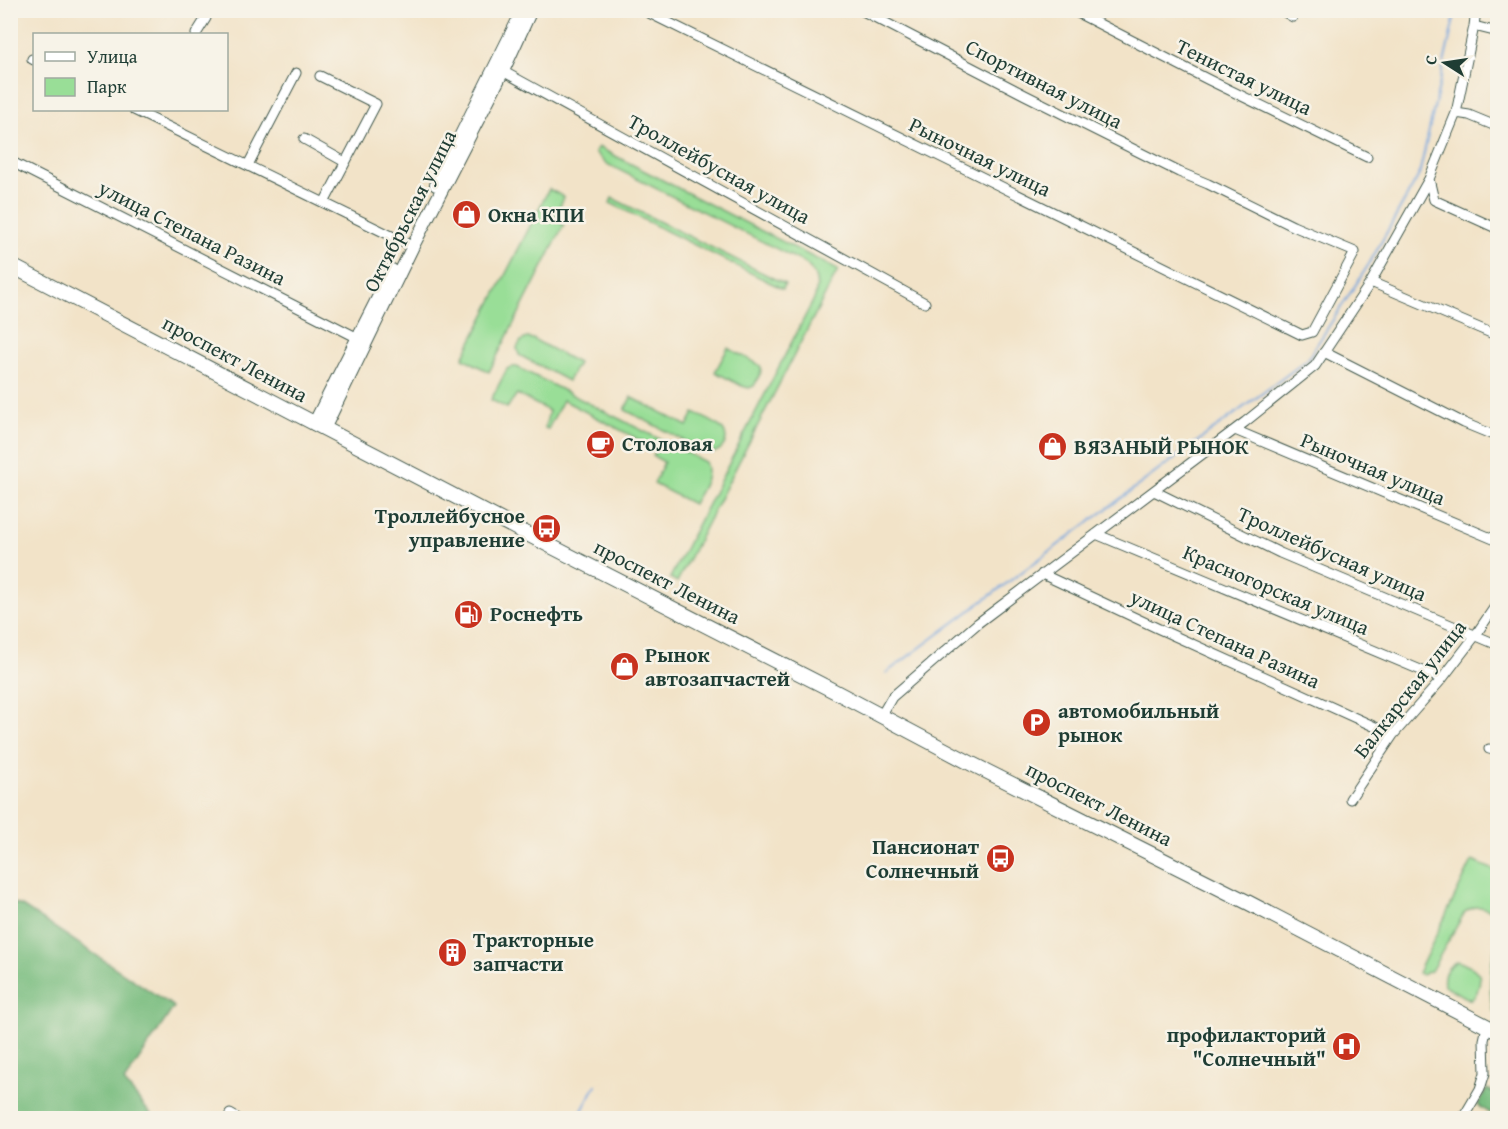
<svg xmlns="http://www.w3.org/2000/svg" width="1508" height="1129" font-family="'Gentium Book Plus',serif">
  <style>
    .green { fill: #99de97; stroke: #5c8e66; stroke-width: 1.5 }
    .forest { fill: #7abd80; stroke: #4c7d5a; stroke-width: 1.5 }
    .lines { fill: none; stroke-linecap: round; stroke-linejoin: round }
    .stream { stroke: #72a4dd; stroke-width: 2 }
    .minor-casing { stroke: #3f564a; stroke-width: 11 }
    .secondary-casing { stroke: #3f564a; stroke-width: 14 }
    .primary-casing { stroke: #3f564a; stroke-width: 16 }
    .minor { stroke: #fff; stroke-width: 9 }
    .secondary { stroke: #fff; stroke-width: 12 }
    .primary { stroke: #fff; stroke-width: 14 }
    .labels { text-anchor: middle; stroke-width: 5; stroke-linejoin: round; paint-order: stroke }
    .street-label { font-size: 21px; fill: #1f3d34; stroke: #f7f3e8 }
    .poi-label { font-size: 21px; font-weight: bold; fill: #1f3d34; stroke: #f7f3e8; text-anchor: start }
  </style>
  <rect width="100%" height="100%" fill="#f7f3e8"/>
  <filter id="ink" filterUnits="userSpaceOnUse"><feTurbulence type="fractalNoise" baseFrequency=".0167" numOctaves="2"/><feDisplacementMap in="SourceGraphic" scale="12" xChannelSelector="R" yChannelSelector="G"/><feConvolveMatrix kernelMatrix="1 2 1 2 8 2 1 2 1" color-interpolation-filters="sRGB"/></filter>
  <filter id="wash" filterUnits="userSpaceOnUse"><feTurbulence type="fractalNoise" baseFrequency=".008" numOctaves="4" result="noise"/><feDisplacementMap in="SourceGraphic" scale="24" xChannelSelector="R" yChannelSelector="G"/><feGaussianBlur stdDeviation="1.35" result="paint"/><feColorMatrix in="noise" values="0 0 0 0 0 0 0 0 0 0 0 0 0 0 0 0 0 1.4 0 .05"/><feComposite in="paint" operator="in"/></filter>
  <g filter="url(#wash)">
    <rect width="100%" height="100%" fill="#f2e3c8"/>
    <!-- green -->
    <path class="green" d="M598,147L838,270L677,582L670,578L815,297C819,283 816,273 805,263L605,163L595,152Z
      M549,189L564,197L554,219L564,225L489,372L463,358Z
      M612,198L785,284L783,289L610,203Z
      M527,338L533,339L578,363L568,381L519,355L517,348L521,341Z
      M728,348L758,364L761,367V372L754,386L749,388L742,386L715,372Z
      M511,367H517L705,462C712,477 699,492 693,504L654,484L664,462L653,456L657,449L563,400L548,429L545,428L549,411L517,394L507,408L491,400L507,369Z
      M631,397L687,426L694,413C702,417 714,421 721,428C733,439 721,456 706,452L625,410Z
      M1472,861L1497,871V914C1486,908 1477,903 1465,912L1431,971L1422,975L1418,973Z
      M1497,944V974L1495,981L1496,1013L1493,1011C1489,994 1489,960 1497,944Z
      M1458,961L1473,968L1479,974C1481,982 1478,994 1471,1000L1444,986C1442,974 1447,966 1458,961Z"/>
    <!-- forest -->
    <path class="forest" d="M10,902L22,906L174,1007L124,1082L154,1118H11Z
      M1487,1089L1497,1094V1118L1478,1105Z"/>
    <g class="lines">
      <!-- stream -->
      <path class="stream" d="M886,673L1307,360L1369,264L1419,175L1456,10
        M578,1118L596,1085"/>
    </g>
  </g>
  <g filter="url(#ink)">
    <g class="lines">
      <defs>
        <path id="minor" d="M643,10L1302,335L1312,332L1355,252L1293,226L1208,184L1179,172L1025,95L861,10
          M1072,10L1209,80L1367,157
          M1281,10L1293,17
          M1474,26L1498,32
          M196,34L206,18
          M32,59L34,60
          M497,68L925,303
          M320,76L376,104L324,203
          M134,110L406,243
          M1456,113L1469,115L1498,127
          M304,139L345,162
          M10,161L358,338
          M248,165L296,73
          M1429,179L1434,200L1498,229
          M1371,282L1498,336
          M1324,352L1464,423L1498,437
          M1235,430L1498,541
          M1154,491L1280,553L1498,645
          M1096,534L1442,679
          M1042,574L1157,628L1393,735
          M881,716L892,697L978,623L1245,422L1315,366L1371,282L1429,179L1456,113L1474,26L1476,10
          M1489,749L1498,751
          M1350,799L1393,735L1442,679L1475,636L1498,602
          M230,1114L237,1118
          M1463,1118L1480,1089L1485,1073L1484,1040L1487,1027"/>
        <path id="secondary" d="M436,185L519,18
          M314,424L392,270
          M324,429L413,246L503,71L531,10"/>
        <path id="primary" d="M10,265L533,537L834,691L970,763L1249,903L1498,1032"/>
      </defs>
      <!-- minor casing -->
      <use href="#minor" class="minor-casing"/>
      <!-- secondary casing -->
      <use href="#secondary" class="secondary-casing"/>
      <!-- primary casing -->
      <use href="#primary" class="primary-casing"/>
      <!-- minor -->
      <use href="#minor" class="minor"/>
      <!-- secondary -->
      <use href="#secondary" class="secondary"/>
      <!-- primary -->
      <use href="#primary" class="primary"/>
    </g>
  </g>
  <!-- icons -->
  <defs>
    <symbol id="shop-disc" viewBox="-11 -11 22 22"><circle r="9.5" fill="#c8321e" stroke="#f7f3e8"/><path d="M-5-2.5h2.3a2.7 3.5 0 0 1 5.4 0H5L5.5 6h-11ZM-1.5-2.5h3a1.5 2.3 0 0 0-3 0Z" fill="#fff"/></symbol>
    <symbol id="cafe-disc" viewBox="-11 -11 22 22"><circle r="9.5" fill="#c8321e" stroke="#f7f3e8"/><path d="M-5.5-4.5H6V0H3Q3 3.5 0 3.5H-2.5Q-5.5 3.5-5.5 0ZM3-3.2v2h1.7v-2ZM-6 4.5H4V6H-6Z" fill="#fff"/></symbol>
    <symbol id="bus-disc" viewBox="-11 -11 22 22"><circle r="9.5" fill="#c8321e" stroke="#f7f3e8"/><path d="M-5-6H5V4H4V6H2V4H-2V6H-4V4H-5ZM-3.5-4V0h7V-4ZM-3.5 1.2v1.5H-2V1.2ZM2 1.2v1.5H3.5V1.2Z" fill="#fff"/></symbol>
    <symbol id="fuel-disc" viewBox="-11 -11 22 22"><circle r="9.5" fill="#c8321e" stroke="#f7f3e8"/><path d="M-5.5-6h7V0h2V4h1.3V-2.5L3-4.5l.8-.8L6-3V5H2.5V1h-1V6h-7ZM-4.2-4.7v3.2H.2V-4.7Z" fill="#fff"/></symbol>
    <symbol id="parking-disc" viewBox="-11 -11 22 22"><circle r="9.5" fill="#c8321e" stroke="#f7f3e8"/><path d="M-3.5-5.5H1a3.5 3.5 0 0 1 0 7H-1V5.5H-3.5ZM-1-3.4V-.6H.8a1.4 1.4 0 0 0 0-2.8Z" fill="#fff"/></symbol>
    <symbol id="building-disc" viewBox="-11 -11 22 22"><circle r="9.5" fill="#c8321e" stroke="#f7f3e8"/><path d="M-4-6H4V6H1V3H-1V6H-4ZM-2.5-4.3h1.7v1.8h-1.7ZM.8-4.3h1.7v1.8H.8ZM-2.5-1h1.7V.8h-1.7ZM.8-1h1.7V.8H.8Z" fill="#fff"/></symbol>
    <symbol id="hospital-disc" viewBox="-11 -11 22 22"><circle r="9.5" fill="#c8321e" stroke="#f7f3e8"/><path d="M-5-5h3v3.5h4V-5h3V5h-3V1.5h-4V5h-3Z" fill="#fff"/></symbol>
  </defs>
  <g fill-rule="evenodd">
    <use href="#shop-disc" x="450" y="198" width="33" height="33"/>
    <use href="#cafe-disc" x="584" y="428" width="33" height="33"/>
    <use href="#shop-disc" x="1036" y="430" width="33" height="33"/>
    <use href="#bus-disc" x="530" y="512" width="33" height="33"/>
    <use href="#fuel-disc" x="452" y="598" width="33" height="33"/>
    <use href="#shop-disc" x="608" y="650" width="33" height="33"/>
    <use href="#parking-disc" x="1020" y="706" width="33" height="33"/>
    <use href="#bus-disc" x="984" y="842" width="33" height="33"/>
    <use href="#building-disc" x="436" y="936" width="33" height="33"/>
    <use href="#hospital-disc" x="1330" y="1030" width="33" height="33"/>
  </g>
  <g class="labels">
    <!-- street labels -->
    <g class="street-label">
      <text transform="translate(1244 77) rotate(26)" y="7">Тенистая улица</text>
      <text transform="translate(1044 84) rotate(27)" y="7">Спортивная улица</text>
      <text transform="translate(980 157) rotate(26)" y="7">Рыночная улица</text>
      <text transform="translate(719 169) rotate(29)" y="7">Троллейбусная улица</text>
      <text transform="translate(410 211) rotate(-63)" y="7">Октябрьская улица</text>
      <text transform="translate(192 233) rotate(27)" y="7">улица Степана Разина</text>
      <text transform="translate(235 359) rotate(28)" y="7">проспект Ленина</text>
      <text transform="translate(1373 469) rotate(23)" y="7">Рыночная улица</text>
      <text transform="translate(1332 554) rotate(24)" y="7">Троллейбусная улица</text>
      <text transform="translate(667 582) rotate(27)" y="7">проспект Ленина</text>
      <text transform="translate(1276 590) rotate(23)" y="7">Красногорская улица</text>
      <text transform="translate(1225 639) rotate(25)" y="7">улица Степана Разина</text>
      <text transform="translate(1410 689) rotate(-52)" y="7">Балкарская улица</text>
      <text transform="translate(1099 804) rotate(27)" y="7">проспект Ленина</text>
    </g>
    <!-- poi labels -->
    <g class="poi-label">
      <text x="488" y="222">Окна КПИ</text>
      <text x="622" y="451">Столовая</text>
      <text x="1074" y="454">ВЯЗАНЫЙ РЫНОК</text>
      <text x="525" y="523" text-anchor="end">Троллейбусное<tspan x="525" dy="24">управление</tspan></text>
      <text x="490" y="621">Роснефть</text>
      <text x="645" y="662">Рынок<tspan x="645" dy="24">автозапчастей</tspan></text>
      <text x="1058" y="718">автомобильный<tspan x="1058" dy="24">рынок</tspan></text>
      <text x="979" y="854" text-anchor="end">Пансионат<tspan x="979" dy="24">Солнечный</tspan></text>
      <text x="473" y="947">Тракторные<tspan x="473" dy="24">запчасти</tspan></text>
      <text x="1326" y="1042" text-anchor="end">профилакторий<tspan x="1326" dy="24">"Солнечный"</tspan></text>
    </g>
  </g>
  <!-- margin -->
  <rect width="1508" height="1129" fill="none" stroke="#f7f3e8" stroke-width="36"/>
  <!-- legend -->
  <rect x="33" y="33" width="195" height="78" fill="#f7f3e8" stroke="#a1aaa0" stroke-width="1.5"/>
  <rect x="45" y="52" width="30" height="9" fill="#ffffff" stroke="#a1aaa0" stroke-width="1.5"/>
  <text x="87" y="63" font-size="18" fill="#1f3d34">Улица</text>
  <rect x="45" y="78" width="30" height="18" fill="#99de97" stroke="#a1aaa0" stroke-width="1.5"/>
  <text x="87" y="93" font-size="18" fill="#1f3d34">Парк</text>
  <!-- north arrow -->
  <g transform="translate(1445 63) rotate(282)" stroke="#f7f3e8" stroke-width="4.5" paint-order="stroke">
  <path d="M0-4.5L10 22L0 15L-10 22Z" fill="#1f3d34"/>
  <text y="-9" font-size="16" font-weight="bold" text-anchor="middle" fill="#1f3d34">С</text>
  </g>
</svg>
